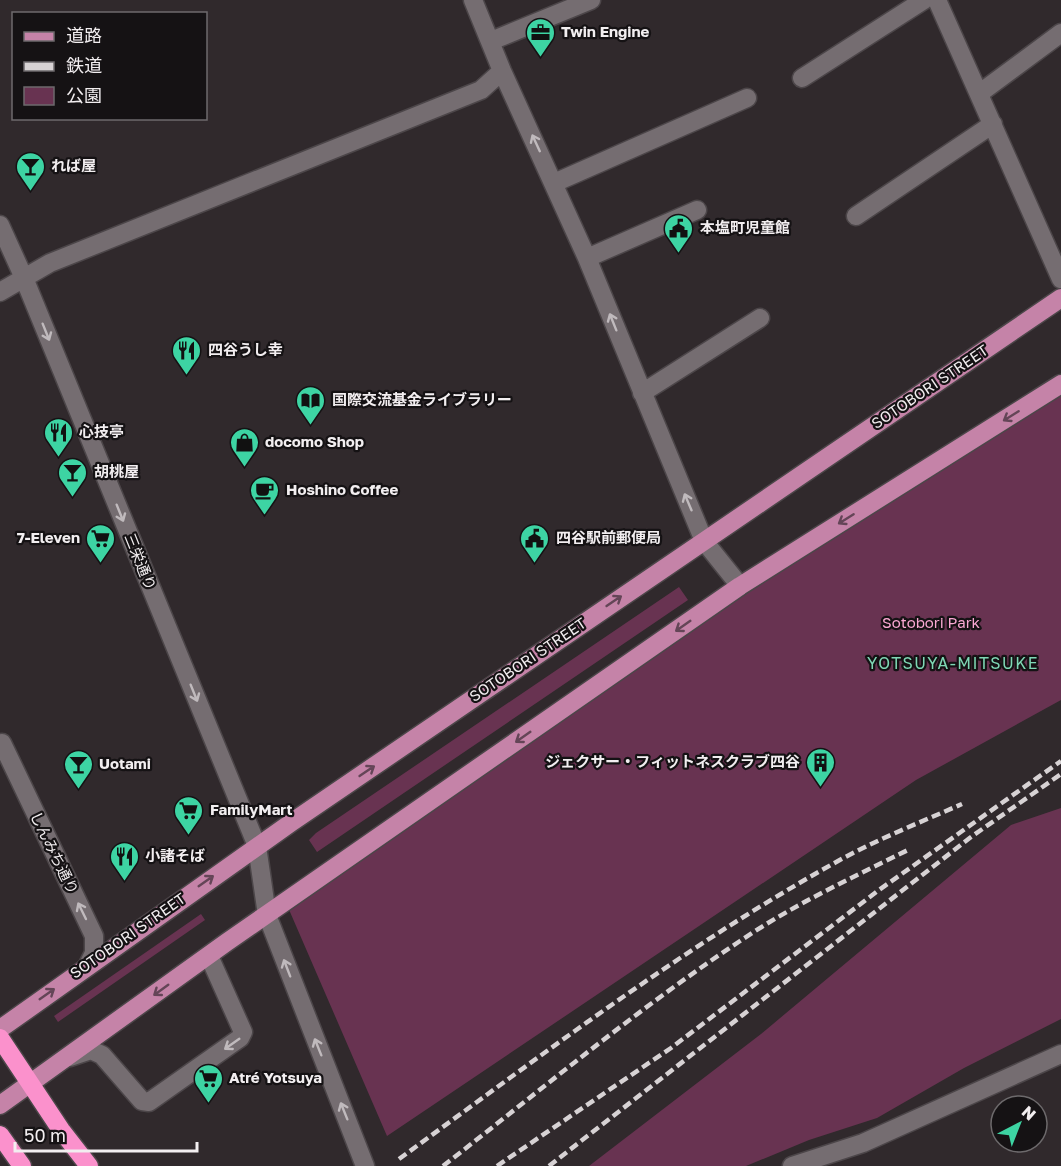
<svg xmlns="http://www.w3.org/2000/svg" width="1061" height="1166" font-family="'Golos Text','Noto Sans JP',sans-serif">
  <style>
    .green { fill: #683351 }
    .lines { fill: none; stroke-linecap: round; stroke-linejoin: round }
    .minor-casing { stroke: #4c4649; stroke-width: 21 }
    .major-casing { stroke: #4c4649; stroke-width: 21 }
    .highway-casing { stroke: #4c4649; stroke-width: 21 }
    .minor { stroke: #756d71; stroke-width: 18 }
    .major { stroke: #c583a8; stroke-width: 18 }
    .highway { stroke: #fb91cc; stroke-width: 18 }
    .rail { stroke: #d7d2d4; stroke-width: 4.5; stroke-dasharray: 9 4.5; stroke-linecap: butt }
    .oneway { stroke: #c0babd }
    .oneway2 { stroke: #644557 }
    .labels { text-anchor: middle; stroke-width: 4.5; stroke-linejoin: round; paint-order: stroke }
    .poi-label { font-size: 15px; font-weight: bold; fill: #f2eef0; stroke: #151214; text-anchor: start }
    .street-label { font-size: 15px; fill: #f2eef0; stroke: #151214 }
    .park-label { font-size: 15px; fill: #faa8d3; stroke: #151214 }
    .neighbourhood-label { font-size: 16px; letter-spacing: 1.5px; fill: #7fd8b5; stroke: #151214 }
  </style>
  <rect width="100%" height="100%" fill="#30292c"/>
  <!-- green -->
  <path class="green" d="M1061,394V700L916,780L387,1136L287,905L740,586Z
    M679,587L688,600L317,852L309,840L316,833Z
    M1061,808V1019L964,1068L877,1118L809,1140L746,1166H589L761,1034L1011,825Z
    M201,914L205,920L58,1022L54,1016Z"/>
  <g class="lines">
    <defs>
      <path id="minor" d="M473,0L502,71L587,258L704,541L740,586
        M937,0L1061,279
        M491,41L591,0
        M802,78L924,0
        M980,93L1061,33
        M554,183L747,98
        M856,216L993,124
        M0,225L24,278L257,846L267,915L365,1166
        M587,258L697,210
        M0,292L50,263L481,90L502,71
        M642,393L760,318
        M2,743L94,936V953L88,965
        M70,1057L91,1050L102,1055L142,1101L149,1102L240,1038L243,1032L209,956
        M792,1166L863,1143L1061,1054"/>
      <path id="major" d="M0,1029L292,822L1061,298
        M0,1105L227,942L740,586L1061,384"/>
      <path id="highway" d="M0,1038L61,1130L89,1166
        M0,1135L22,1166"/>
    </defs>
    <!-- minor casing -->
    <use href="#minor" class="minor-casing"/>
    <!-- major casing -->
    <use href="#major" class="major-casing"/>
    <!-- highway casing -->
    <use href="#highway" class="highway-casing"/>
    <!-- minor -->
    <use href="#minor" class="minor"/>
    <!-- major -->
    <use href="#major" class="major"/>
    <!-- highway -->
    <use href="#highway" class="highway"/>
    <!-- rail -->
    <path class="rail" d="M399,1159C542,1055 683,947 838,861C878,839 921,822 962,804
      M443,1166C541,1090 636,1010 740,941C793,905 851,878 908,850
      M497,1166L671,1048L879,890L1061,761
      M549,1166L971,837L1061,774"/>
  </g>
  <!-- one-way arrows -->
  <defs><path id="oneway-shaft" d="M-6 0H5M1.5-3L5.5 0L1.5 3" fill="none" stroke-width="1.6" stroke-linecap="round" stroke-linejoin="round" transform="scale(1.5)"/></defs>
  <g class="oneway">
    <use href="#oneway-shaft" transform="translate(536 143) rotate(-115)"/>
    <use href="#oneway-shaft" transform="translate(613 322) rotate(-112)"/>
    <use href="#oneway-shaft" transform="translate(46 332) rotate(68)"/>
    <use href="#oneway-shaft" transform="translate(688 502) rotate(-113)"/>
    <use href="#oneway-shaft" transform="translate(120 513) rotate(68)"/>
    <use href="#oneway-shaft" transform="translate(194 693) rotate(68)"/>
    <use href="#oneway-shaft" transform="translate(82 911) rotate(-116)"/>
    <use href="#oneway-shaft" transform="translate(287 968) rotate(-111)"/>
    <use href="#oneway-shaft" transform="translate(232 1044) rotate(145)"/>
    <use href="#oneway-shaft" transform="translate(318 1047) rotate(-112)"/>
    <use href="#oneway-shaft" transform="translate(344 1111) rotate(-112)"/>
  </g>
  <g class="oneway2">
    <use href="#oneway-shaft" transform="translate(1011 416) rotate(148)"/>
    <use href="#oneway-shaft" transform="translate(846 519) rotate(148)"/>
    <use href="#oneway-shaft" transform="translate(614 601) rotate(-34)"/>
    <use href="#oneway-shaft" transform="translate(683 626) rotate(145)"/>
    <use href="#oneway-shaft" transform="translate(523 737) rotate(145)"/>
    <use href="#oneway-shaft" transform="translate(367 771) rotate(-34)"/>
    <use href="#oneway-shaft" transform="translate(206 881) rotate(-35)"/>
    <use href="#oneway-shaft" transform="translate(161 990) rotate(144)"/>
    <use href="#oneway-shaft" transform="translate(47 994) rotate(-35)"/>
  </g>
  <!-- icons -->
  <defs>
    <symbol id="office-pin" viewBox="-11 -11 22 30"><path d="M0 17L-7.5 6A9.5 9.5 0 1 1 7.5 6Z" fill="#3dd4a3" stroke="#151214"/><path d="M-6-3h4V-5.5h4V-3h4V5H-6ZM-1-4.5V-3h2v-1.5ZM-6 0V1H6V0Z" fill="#111"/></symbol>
    <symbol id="bar-pin" viewBox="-11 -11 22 30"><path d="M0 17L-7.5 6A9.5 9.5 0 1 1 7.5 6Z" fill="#3dd4a3" stroke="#151214"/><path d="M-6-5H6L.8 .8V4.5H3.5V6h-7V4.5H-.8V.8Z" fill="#111"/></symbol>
    <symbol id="civic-pin" viewBox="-11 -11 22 30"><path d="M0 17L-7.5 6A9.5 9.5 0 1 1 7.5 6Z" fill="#3dd4a3" stroke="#151214"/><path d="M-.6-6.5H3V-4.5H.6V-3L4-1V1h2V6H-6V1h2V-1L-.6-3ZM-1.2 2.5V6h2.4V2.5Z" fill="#111"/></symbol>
    <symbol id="restaurant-pin" viewBox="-11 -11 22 30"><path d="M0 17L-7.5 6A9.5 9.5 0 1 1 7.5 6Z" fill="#3dd4a3" stroke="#151214"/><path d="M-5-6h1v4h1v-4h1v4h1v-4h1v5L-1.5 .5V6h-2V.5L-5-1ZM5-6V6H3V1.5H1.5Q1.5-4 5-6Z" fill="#111"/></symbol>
    <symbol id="library-pin" viewBox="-11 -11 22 30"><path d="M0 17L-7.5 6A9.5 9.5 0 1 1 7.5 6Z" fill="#3dd4a3" stroke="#151214"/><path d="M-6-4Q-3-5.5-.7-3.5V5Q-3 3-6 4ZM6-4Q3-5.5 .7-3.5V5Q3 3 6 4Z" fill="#111"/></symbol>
    <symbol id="shop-pin" viewBox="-11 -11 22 30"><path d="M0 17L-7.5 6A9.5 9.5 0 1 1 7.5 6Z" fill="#3dd4a3" stroke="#151214"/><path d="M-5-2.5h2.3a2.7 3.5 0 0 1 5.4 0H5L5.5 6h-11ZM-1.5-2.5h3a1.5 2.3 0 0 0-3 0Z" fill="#111"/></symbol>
    <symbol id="cafe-pin" viewBox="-11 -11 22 30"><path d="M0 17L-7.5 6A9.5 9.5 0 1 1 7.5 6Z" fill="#3dd4a3" stroke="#151214"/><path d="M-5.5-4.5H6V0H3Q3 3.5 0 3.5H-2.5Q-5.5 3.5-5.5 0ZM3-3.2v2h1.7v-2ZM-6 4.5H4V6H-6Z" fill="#111"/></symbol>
    <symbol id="supermarket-pin" viewBox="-11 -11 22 30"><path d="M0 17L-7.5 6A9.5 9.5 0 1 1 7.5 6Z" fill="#3dd4a3" stroke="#151214"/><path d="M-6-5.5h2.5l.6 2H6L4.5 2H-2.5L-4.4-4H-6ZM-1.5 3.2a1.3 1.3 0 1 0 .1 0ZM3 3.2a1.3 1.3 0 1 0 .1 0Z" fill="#111"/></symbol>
    <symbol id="building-pin" viewBox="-11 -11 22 30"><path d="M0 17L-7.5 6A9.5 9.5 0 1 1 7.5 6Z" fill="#3dd4a3" stroke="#151214"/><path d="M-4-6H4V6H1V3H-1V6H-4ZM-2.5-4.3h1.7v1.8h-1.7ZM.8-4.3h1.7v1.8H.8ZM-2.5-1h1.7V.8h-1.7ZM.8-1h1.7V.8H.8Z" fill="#111"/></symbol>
  </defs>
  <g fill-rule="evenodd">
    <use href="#office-pin" x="524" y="16" width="33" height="45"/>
    <use href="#bar-pin" x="14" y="150" width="33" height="45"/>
    <use href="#civic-pin" x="662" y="212" width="33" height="45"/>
    <use href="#restaurant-pin" x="170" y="334" width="33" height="45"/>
    <use href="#library-pin" x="294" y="384" width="33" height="45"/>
    <use href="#restaurant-pin" x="42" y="416" width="33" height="45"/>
    <use href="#shop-pin" x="228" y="426" width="33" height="45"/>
    <use href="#bar-pin" x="56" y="456" width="33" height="45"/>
    <use href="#cafe-pin" x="248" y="474" width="33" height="45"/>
    <use href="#supermarket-pin" x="84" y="522" width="33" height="45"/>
    <use href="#civic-pin" x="518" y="522" width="33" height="45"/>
    <use href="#building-pin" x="804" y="746" width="33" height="45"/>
    <use href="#bar-pin" x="62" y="748" width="33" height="45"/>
    <use href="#supermarket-pin" x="172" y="794" width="33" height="45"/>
    <use href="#restaurant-pin" x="108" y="840" width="33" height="45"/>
    <use href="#supermarket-pin" x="192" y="1062" width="33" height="45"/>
  </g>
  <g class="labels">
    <!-- poi labels -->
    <g class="poi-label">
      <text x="561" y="37">Twin Engine</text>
      <text x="51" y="171">れば屋</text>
      <text x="700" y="233">本塩町児童館</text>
      <text x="208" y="355">四谷うし幸</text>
      <text x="332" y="405">国際交流基金ライブラリー</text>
      <text x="79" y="437">心技亭</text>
      <text x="265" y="447">docomo Shop</text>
      <text x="94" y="477">胡桃屋</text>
      <text x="286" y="495">Hoshino Coffee</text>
      <text x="80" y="543" text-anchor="end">7-Eleven</text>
      <text x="556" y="543">四谷駅前郵便局</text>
      <text x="800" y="767" text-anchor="end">ジェクサー・フィットネスクラブ四谷</text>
      <text x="99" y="769">Uotami</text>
      <text x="210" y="815">FamilyMart</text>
      <text x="145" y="861">小諸そば</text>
      <text x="229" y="1083">Atré Yotsuya</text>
    </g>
    <!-- street labels -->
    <g class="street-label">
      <text transform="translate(930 387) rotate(-34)" y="5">SOTOBORI STREET</text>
      <text transform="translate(140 562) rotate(68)" y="5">三栄通り</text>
      <text transform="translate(528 660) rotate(-34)" y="5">SOTOBORI STREET</text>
      <text transform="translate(54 853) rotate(64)" y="5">しんみち通り</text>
      <text transform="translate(128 936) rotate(-35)" y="5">SOTOBORI STREET</text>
    </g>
    <!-- park labels -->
    <g class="park-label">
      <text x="931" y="628">Sotobori Park</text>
    </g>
    <!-- neighbourhood labels -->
    <g class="neighbourhood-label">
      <text x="953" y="669">YOTSUYA-MITSUKE</text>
    </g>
  </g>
  <!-- legend -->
  <rect x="12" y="12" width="195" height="108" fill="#151214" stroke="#6d6a6c" stroke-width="1.5"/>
  <rect x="24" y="32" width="30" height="9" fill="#c583a8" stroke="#6d6a6c" stroke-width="1.5"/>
  <text x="66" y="42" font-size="18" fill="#f2eef0">道路</text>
  <rect x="24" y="62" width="30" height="9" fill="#d7d2d4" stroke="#6d6a6c" stroke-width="1.5"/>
  <text x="66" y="72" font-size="18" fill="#f2eef0">鉄道</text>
  <rect x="24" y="87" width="30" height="18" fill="#683351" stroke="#6d6a6c" stroke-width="1.5"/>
  <text x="66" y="102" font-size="18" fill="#f2eef0">公園</text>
  <!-- north arrow -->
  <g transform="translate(1019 1124) rotate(42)"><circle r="28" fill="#151214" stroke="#6d6a6c" stroke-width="1.5"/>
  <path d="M0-4.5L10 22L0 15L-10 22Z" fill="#3dd4a3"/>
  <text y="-9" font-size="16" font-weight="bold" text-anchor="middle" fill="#f2eef0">N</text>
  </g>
  <!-- scale -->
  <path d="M15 1142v9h182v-9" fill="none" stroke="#f2eef0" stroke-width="3"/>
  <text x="24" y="1142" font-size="18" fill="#f2eef0" stroke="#151214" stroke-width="4.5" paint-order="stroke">50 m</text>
</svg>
